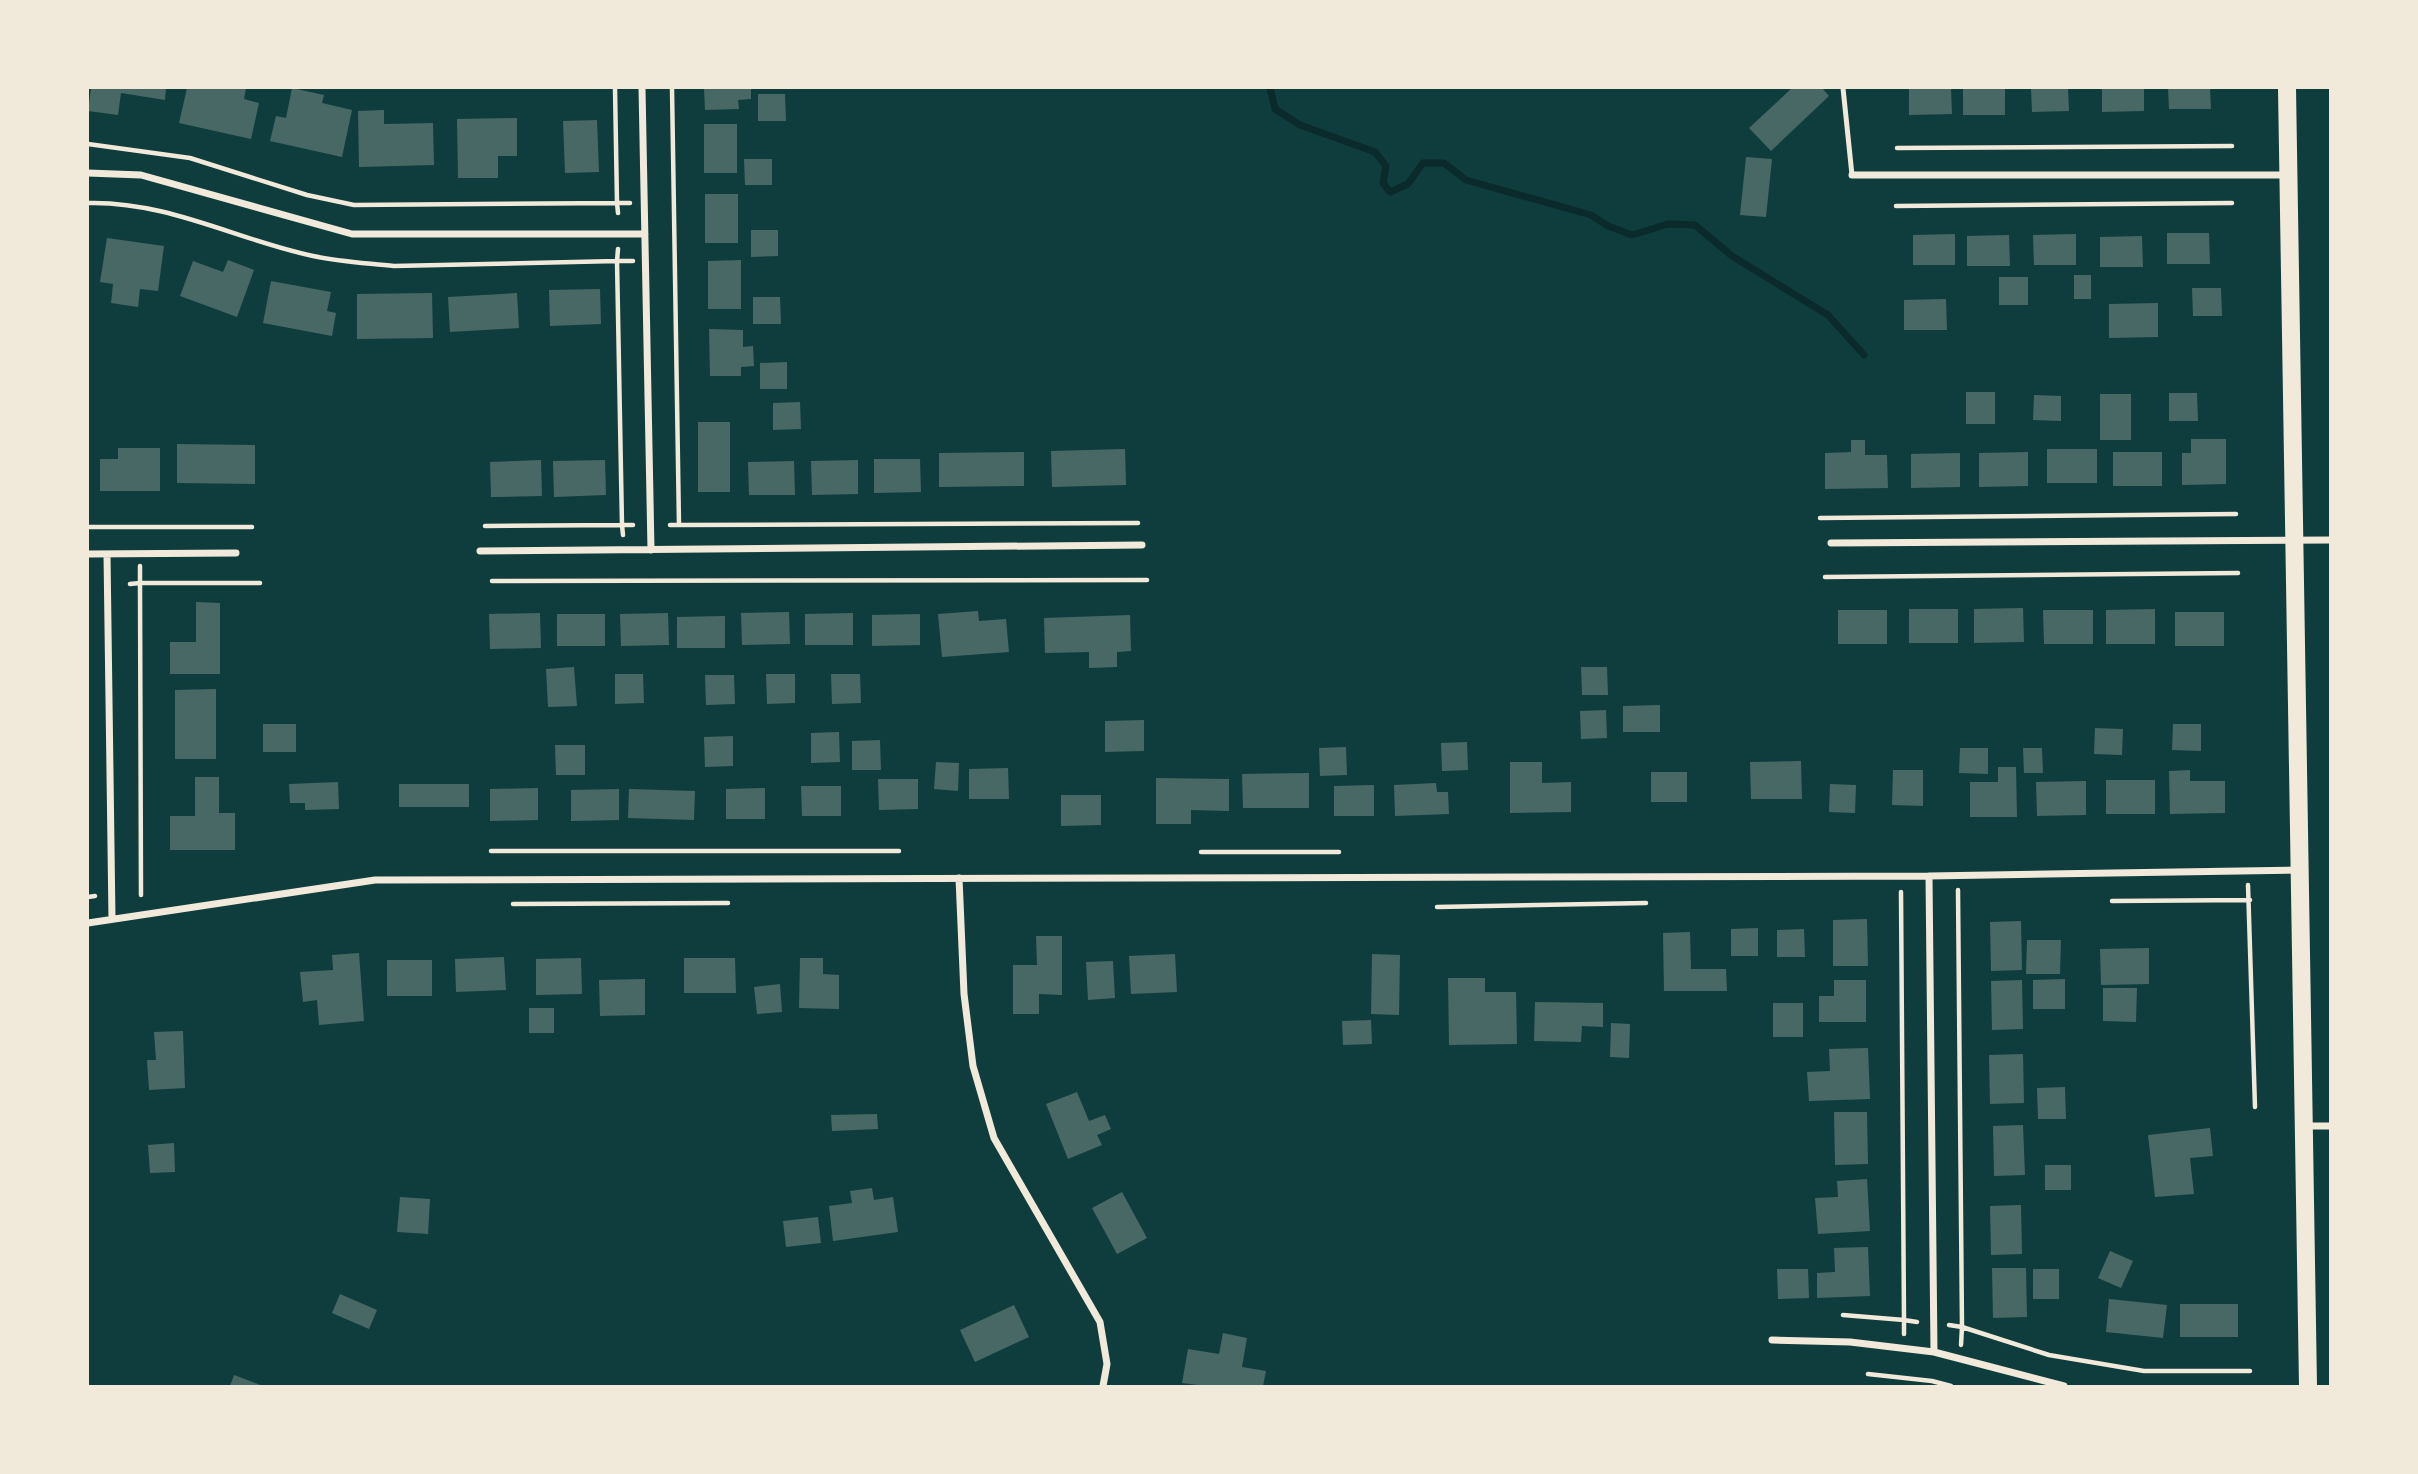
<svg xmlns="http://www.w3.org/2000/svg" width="2418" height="1474" font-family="'Alegreya Sans',sans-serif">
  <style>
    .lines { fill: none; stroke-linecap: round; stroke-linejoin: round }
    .stream { stroke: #0a2a2b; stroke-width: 7 }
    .building { fill: #486865 }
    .path { stroke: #f1e9da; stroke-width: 4.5 }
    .service { stroke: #f1e9da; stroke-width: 5 }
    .minor { stroke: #f1e9da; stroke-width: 7 }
    .primary { stroke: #f1e9da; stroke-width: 18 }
  </style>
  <rect width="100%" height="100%" fill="#0f3d3e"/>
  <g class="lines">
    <!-- stream -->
    <path class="stream" d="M1270,88L1275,109L1300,125L1375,152L1386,166L1383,183L1390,192L1408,184L1423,163H1444L1466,180L1591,215L1608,226L1632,235L1668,224L1695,225L1732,256L1828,315L1864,355"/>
  </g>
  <!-- building -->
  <path class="building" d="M91,88H166L165,100L121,93L118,115L88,111Z
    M187,88H246L244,99L259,103L251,139L179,123Z
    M292,88L324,95L322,103L352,110L342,157L270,141L276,116L286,118Z
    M704,88H751V99L738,100L739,109L705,110Z
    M1792,88H1822L1829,96L1771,151L1749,128Z
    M1909,88H1951L1952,114L1909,115Z
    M1963,88H2005V115H1963Z
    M2031,88H2068L2069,111L2032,112Z
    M2102,88H2144V111L2102,112Z
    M2168,88H2210L2211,109H2169Z
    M758,94H785L786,121H758Z
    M384,110V124L433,123L434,165L359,167L358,111Z
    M517,118V156H498V178H458L457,119Z
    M597,120L599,172L565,173L563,121Z
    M704,124H737V173H704Z
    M1746,157L1772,159L1766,217L1740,215Z
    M744,159H772V185H745Z
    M705,194H738V243H705Z
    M751,230H778V256L751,257Z
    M2167,233H2209L2210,264H2167Z
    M1955,234V265H1913V235Z
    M2076,234V265H2034L2033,235Z
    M2009,235L2010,266H1967V236Z
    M2142,236L2143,267H2100V237Z
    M107,238L164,246L158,291L140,289L138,307L111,303L113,284L100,282Z
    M228,260L254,270L237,317L180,296L193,261L223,272Z
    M741,260V309H708V261Z
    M2074,275H2091V299H2074Z
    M1999,277H2028V305H1999Z
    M271,281L331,292L327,311L336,313L332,336L263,323Z
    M2192,288H2221L2222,316H2193Z
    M600,289L601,324L550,326L549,290Z
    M432,293L433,338L357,339V294Z
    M517,293L519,328L450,332L448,297Z
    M753,297H780L781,324H753Z
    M1946,299L1947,330H1904V300Z
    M2158,303V337L2109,338V304Z
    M709,329L743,330V347L753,346L754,366L741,367V376H710Z
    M787,362V389H760V363Z
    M1966,392H1995V424H1966Z
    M2169,393H2197L2198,421H2169Z
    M2100,394H2131V440H2100Z
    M2034,395L2061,396V421L2033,420Z
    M800,402L801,429L773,430V403Z
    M698,422H730V492H698Z
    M2191,439H2226V484L2182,485V453H2191Z
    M1851,440H1865V455H1887L1888,488L1825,489V453L1851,452Z
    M177,444L255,445V484L177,483Z
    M118,448H160V491H100V459H118Z
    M1125,449L1126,485L1052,487L1051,451Z
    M2047,449H2097V483H2047Z
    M1024,452V486L939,487V453Z
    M2028,452V486L1979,487V453Z
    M2113,452H2162V486H2113Z
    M1960,453V487L1911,488V454Z
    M874,459H920L921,492L874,493Z
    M541,460L542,496L491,497L490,462Z
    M605,460L606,495L554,497L553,461Z
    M858,460V494L812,495L811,461Z
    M794,461L795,495H749L748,462Z
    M196,602L220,603V674H170V642H196Z
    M2023,608L2024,642L1974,643V609Z
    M1909,609H1958V643H1909Z
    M2155,609V644H2106V610Z
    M1838,610H1887V644H1838Z
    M2043,610H2093V644H2044Z
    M978,611L979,621L1006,619L1009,652L942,657L938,614Z
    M789,612L790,644L742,645L741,613Z
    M2175,612H2224V646H2175Z
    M540,613L541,648L490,649L489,614Z
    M668,613L669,645L621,646L620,614Z
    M853,613V645H805V614Z
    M557,614H605V646H557Z
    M920,614V645L872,646V615Z
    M1130,615L1131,651L1117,652V667L1089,668V652L1045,653L1044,618Z
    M725,616V648H677V617Z
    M574,667L577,706L548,707L546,669Z
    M1581,667H1607L1608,695H1582Z
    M615,674H643L644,703L615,704Z
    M766,674H795V703L767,704Z
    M831,674H860L861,703L832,704Z
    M705,675H734L735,704L706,705Z
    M216,689V759H175V690Z
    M1660,705V732H1623V706Z
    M1606,710L1607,738L1581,739L1580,711Z
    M1144,720V751L1105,752V721Z
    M263,724H296V752H263Z
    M2173,724H2201V751L2172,750Z
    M2095,728L2123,729L2122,755L2094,754Z
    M839,732L840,762L811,763V733Z
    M733,736V766L705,767L704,737Z
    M880,740L881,770H852V741Z
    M1467,742L1468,770L1442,771L1441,743Z
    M555,745H585V775H556Z
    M1346,747L1347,775L1320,776L1319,748Z
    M1960,748H1988V774L1959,773Z
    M2023,748H2042L2043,773H2024Z
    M1801,761L1802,799H1751L1750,762Z
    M936,762L959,763L958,791L934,789Z
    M1510,762H1542V783L1571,782V812L1510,813Z
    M1998,767H2016L2017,817H1970V782H1998Z
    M1008,768L1009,799H969V769Z
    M1893,770H1923V806L1892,805Z
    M2190,770V781H2225V813L2170,814L2169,771Z
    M1651,772H1687V802H1651Z
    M1309,773V808H1243L1242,774Z
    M195,777H219V813H235V850H170V816H195Z
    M1156,778L1229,779V811L1191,810V824H1156Z
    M878,779H918V809L879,810Z
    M2106,780H2155V814H2106Z
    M2086,781V815L2037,816L2036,782Z
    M338,782L339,809L305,810V803H290L289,784Z
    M1436,783L1437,792H1448L1449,814L1395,816L1394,785Z
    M399,784H469V807H399Z
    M1830,784L1856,785L1855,813L1829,812Z
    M1374,785V816H1334V786Z
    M801,786H841V816H802Z
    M538,788V820L490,821V789Z
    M765,788V819H726V789Z
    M619,789V820L571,821V790Z
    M629,789L695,791L694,820L628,818Z
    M1061,795H1101V825L1061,826Z
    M1867,919L1868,966H1833V920Z
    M2021,921L2022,970L1991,971L1990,922Z
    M1758,928V956H1731V929Z
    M1804,929L1805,957H1777V930Z
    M1690,932L1691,969H1726L1727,991H1664L1663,933Z
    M1036,936H1062V995L1039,994V1014H1013V965H1037Z
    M2027,940H2061L2060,974H2026Z
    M2149,948V984L2101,985L2100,949Z
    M359,953L364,1021L319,1025L317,1000L303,1002L300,972L333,970L332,955Z
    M1175,954L1177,992L1131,994L1129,956Z
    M1372,954L1400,955L1399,1015L1371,1014Z
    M504,957L506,990L456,992L455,959Z
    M581,958L582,994L536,995V959Z
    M684,958H735L736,993H684Z
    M800,958H823V974L839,975V1009L799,1008Z
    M387,960H432V996H387Z
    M1113,961L1115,998L1088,1000L1086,962Z
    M1448,978H1485V992H1516L1517,1044L1449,1045Z
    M645,979V1015L600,1016L599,980Z
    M2065,979V1009H2033V980Z
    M1834,980H1866V1022H1819V996H1834Z
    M2022,980L2023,1029L1992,1030L1991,981Z
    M780,984L782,1012L757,1014L754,987Z
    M2103,988H2137L2136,1022L2103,1021Z
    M1535,1002L1603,1003V1027L1582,1026L1581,1042L1534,1041Z
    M1773,1003H1803V1037H1773Z
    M529,1008H554V1033H529Z
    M1371,1020L1372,1044L1343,1045L1342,1021Z
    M1611,1023L1630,1024L1629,1058L1610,1057Z
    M183,1031L185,1088L149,1090L147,1060H156L154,1032Z
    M1868,1048L1870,1099L1809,1101L1807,1072L1830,1071L1829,1049Z
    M2023,1054L2024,1103L1990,1104L1989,1055Z
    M2065,1087L2066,1119H2038L2037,1088Z
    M1077,1092L1089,1121L1105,1115L1111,1129L1097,1135L1102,1145L1068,1159L1046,1104Z
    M1834,1112H1867L1868,1164L1835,1165Z
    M877,1114L878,1129L832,1131L831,1115Z
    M2023,1125L2025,1175L1994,1176L1993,1126Z
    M2210,1128L2213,1156L2190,1158L2194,1194L2155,1197L2148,1135Z
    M174,1143L175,1172L150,1173L148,1145Z
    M2045,1165H2071V1190H2045Z
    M1867,1179L1870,1231L1818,1234L1815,1198L1838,1197L1837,1181Z
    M872,1188L874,1200L893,1197L898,1232L833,1241L829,1206L852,1203L850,1191Z
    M1122,1192L1147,1238L1117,1254L1092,1208Z
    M400,1197L430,1199L428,1234L397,1232Z
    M2021,1205L2022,1254L1991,1255L1990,1206Z
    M818,1217L821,1243L786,1247L783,1221Z
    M1868,1247L1870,1296L1817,1298V1273L1835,1272L1834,1248Z
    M2110,1251L2133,1261L2121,1288L2098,1278Z
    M1992,1268H2026L2027,1317L1993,1318Z
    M1777,1269H1808L1809,1298L1778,1299Z
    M2033,1269H2059V1299H2033Z
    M340,1294L377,1310L369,1329L332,1313Z
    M2109,1299L2167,1305L2163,1338L2106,1332Z
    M2180,1304H2238V1337H2180Z
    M1014,1305L1029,1337L975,1362L960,1330Z
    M1223,1333L1247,1338L1242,1367L1266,1371L1263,1386H1205L1182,1383L1188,1349L1219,1354Z
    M234,1375L263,1386H230Z"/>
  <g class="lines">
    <!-- path -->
    <path class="path" d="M672,88L679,525L1138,523
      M88,144L190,158L307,195L354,205L617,203L615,88
      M1897,148L2232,146
      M88,203C168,201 237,240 313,256C340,262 367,263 394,266L617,261L622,525L485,526
      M1896,206L2232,203
      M618,213L617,203H630
      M618,249L617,261H633
      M1820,518L2236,514
      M670,525H679
      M88,527H252
      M623,535L622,525H633
      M1825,577L2238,573
      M492,581L1147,580
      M130,584L140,583V566
      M491,851H899
      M1201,852H1339
      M2248,885L2255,1107
      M1958,890L1962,1327L2049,1355L2144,1371H2250
      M141,895L140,583H260
      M88,897L95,896
      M2112,901L2250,900
      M513,904L728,903
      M1437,907L1646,903
      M1843,1315L1904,1320L1901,892
      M1949,1325L1962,1327L1961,1345
      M1904,1334V1320L1917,1322
      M1868,1374L1932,1381L1951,1386"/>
    <!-- service -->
    <path class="service" d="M1843,88L1852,175"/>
    <!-- minor -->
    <path class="minor" d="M642,88L651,550
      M88,173L141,175L352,234H645
      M1852,175H2288
      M1831,543L2330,540
      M480,551L1142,545
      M88,554L236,553
      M107,554L112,919
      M1929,876L1934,1352
      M959,878L964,994L973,1066L994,1138L1100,1322L1107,1364L1103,1386
      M88,923L375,880L1929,876L2299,870
      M2305,1126H2330
      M1772,1340L1850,1342L1934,1352L2064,1386"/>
    <!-- primary -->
    <path class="primary" d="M2287,88L2308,1386"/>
  </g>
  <!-- border -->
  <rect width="2418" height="1474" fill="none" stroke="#f1e9da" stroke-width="178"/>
</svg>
